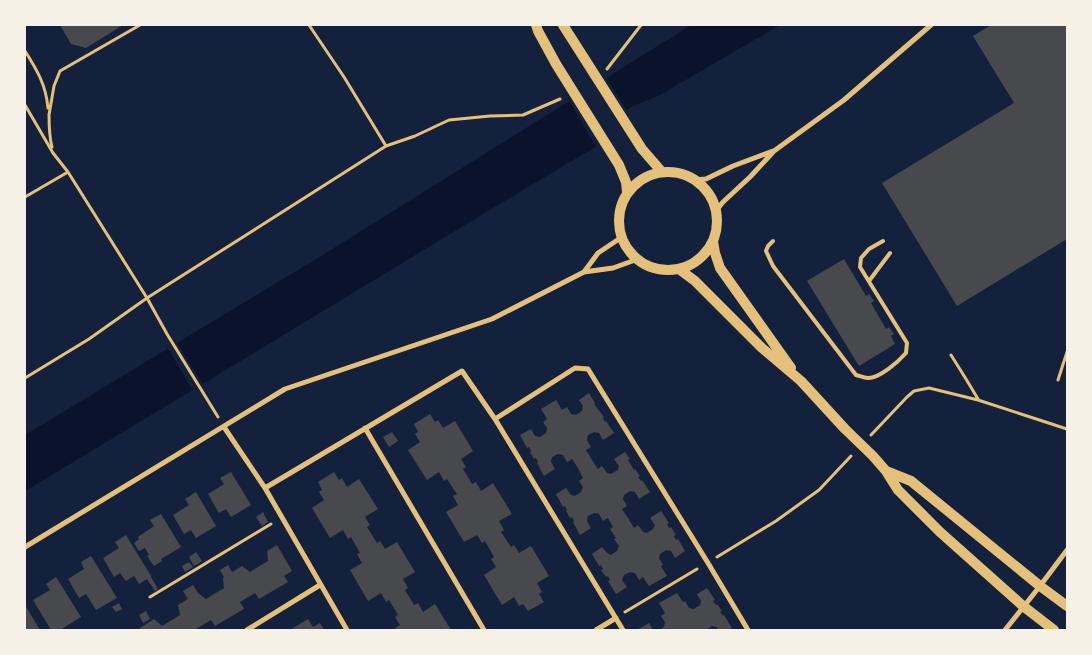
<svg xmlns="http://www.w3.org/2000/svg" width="1092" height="655" font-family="'Asap Condensed',sans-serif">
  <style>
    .water { fill: #0b132b }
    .pier { fill: #14213d }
    .building { fill: #48494c }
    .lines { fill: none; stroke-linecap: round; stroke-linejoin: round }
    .path { stroke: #e5c07b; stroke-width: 3 }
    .service { stroke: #e5c07b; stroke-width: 4 }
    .minor { stroke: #e5c07b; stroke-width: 5 }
    .secondary { stroke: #e5c07b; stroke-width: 10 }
  </style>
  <rect width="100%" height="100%" fill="#14213d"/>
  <!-- water -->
  <path class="water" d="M691,25H780L660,95L631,107L607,122L597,146L488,211L211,379L25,491V435L326,253Z"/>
  <!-- pier -->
  <path class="pier" d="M605,76L628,112L609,124L598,149L568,99Z
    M176,341L204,386L194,392L167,347Z"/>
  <!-- building -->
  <path class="building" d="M60,25H123L86,48L71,44Z
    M991,25H1067V239L957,306L882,183L1014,103L973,36Z
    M844,259L866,296L869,294L874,301L871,303L886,329L889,327L894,334L891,336L895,344L859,366L807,281Z
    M589,393L595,403L594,404L604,417L603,418L605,422L606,421L614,433L603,440L599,433L594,432L588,435L587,440L591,447L586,450L592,460L598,469L602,466L607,473L611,474L618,470L619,466L614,459L625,452L630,459L628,460L634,470L635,469L640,476L638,477L641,481L642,480L650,492L639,499L635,492L630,491L624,495L623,499L627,506L622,509L628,518L634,528L638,525L643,532L647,533L653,529L655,525L650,518L661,511L669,523L667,524L669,528L671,527L676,535L674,536L676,540L678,539L685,551L675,558L671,551L666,550L660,554L659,558L663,565L661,566L667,576L649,586L643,577L639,580L635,573L630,572L624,575L622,580L627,587L616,594L608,581L610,580L608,576L606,577L601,570L603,569L601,565L599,566L592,554L602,547L607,553L611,555L617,551L619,546L614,539L616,538L610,529L613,527L608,518L603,521L599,514L594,513L588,516L587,521L591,528L580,535L573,522L574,521L572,517L570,518L566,511L567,510L565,506L563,507L556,494L566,488L571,495L575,496L581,492L583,487L579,481L583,478L578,468L572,459L567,462L563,455L558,454L552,457L551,462L555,469L544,476L537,463L538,462L536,458L534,459L530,452L531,451L529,447L527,448L520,435L531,429L535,436L540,437L546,433L547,428L543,422L547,419L541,409L556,400L562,410L567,407L571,414L576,415L582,411L583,406L579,400Z
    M430,414L435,422L438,420L443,428L455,421L473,451L461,459L466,467L463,469L468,477L472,484L476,482L481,491L493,483L512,514L499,521L504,530L501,532L511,547L514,545L519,553L531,546L549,576L537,583L542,592L539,594L544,602L528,611L523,604L519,606L514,597L502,605L484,575L496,567L491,559L494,557L485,541L482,543L477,535L464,542L446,512L458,505L453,496L457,494L447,479L444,481L439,472L427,480L408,450L420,442L415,434L418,432L414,424Z
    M392,432L398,441L389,447L383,437Z
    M231,472L251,505L231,517L226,509L219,513L208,494L224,484L220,478Z
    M334,472L339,480L342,478L347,487L359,479L378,509L365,517L370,525L367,527L377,543L380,541L385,549L397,542L415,572L403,579L408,588L405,590L410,598L414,605L418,603L423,612L435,604L451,630H393L400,625L395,617L398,615L389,600L386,602L381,593L368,601L350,570L362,563L357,554L360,553L351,537L348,539L343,530L330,538L312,508L324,500L319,492L322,490L318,482Z
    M196,492L216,526L196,538L191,530L184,534L173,515L189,505L185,499Z
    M263,512L268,522L262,526L256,517Z
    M161,514L181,547L161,559L162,561L154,566L147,556L149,555L145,548L139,551L134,543L139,539L138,537L154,526L150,520Z
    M126,535L151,576V577L158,589L155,591L147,579L139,584L134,576L126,581L120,573L114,577L103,558L119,548L115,542Z
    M277,545L292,571L284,576L288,582L259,599L255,593L240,602L244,609L215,626L211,620L196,629L197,630H137L154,619L162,626L180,615L178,605L188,599L183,591L193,585L198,593L206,599L224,588L223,578L224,577L220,570L228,565L232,572L242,566L250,572L268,561L267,551Z
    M196,552L202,561L194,566L189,557Z
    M91,556L117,598L96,610L86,594L79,598L68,579L84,569L81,562Z
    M189,562L193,567L185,572L182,566Z
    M56,577L81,617L60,630H51L33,600L50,590L46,584Z
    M707,588L715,600L713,601L716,605L717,604L722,611L720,612L723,616L724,615L732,628L728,630H718L717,627L712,626L706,630H659L664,627L665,622L661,616L665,613L659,603L677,593L683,602L685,601L689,608L694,609L700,605L701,601L697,594Z
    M119,603L122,609L116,612L112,607Z
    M25,605L40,630H25Z
    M146,611L150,619L143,623L139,615Z
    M308,619L313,627L320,623L324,630H290Z
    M649,623L653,630H637Z"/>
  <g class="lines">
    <!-- path -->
    <path class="path" d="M309,25L344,77L386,146
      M25,51C37,70 46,85 48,108
      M607,69L641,25
      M25,105L53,153L68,172L147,298L167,334L218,417
      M49,114C49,125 49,136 52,147
      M49,115L54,86L60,71L140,25
      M25,197L68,172
      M951,355L966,379L978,399
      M25,378L89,339L147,298L386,146L415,136L449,120L490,116L523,115L560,99
      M1058,380L1067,352
      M871,435L907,397L914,391L929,388L978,400L1067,429
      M717,557L776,521L819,490L851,456
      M150,597L271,524
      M625,612L697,569"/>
    <!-- service -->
    <path class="service" d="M773,241L768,246L766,251L773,266L856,375C860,376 864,378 868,378C880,378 898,362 906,353L907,343L860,267L861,258L869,249L883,241
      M869,281L890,253"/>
    <!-- minor -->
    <path class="minor" d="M695,180L706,179L733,166L773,151
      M715,212L723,202L750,177L774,151L844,100L931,25
      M584,272L598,253L622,237
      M495,419L575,368L588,369L708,563L748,630
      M224,427L265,488L347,630
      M365,428L484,630
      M265,488L462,371L495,419L623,630
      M25,547L285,389L492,319L584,272L613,268L638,259
      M247,630L320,585
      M596,630L616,618
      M1005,630L1040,586L1067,550"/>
    <!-- secondary -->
    <path class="secondary" d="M536,25L538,31L556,64L619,165L626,182L627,192
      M563,25L642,149L662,172
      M619 221a49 49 0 1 1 98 0a49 49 0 1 1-98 0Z
      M713,241L715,253L720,268L791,368
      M679,269L695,281L762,348L801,381L845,429L873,456L886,471L898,490L940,532L1023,606L1054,630
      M886,471L911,481L1040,586L1067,606"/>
  </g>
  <!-- border -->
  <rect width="1092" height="655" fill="none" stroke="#f6f1e7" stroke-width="52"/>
</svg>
